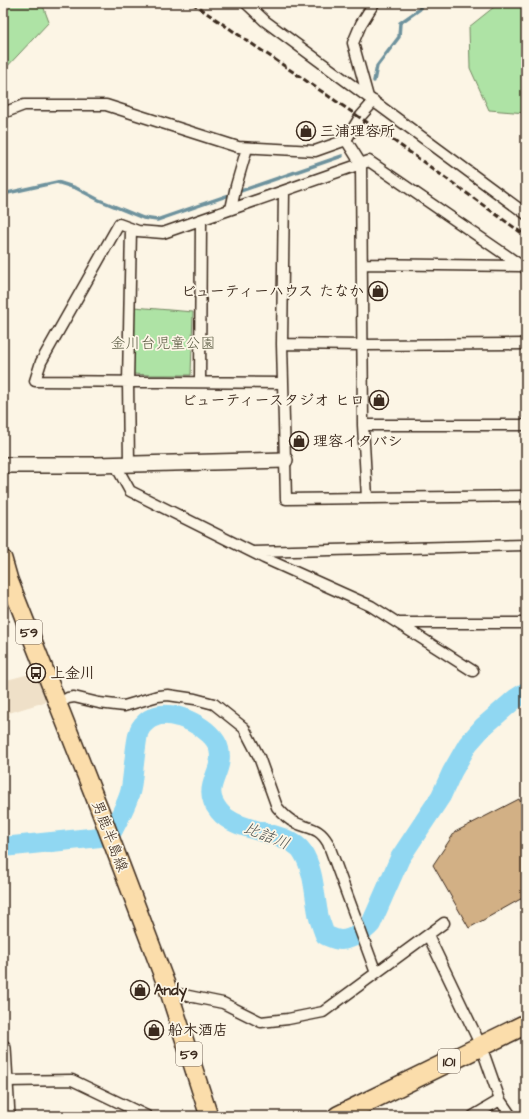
<svg xmlns="http://www.w3.org/2000/svg" width="529" height="1119" font-family="'Architects Daughter','Klee One',sans-serif">
  <style>
    .built { fill: #efe0c8 }
    .green { fill: #aee3a5; stroke: #748662 }
    .lines { fill: none; stroke-linecap: round; stroke-linejoin: round }
    .stream { stroke: #6e929d; stroke-width: 3.5 }
    .river { stroke: #90d7f2; stroke-width: 20 }
    .building { fill: #d2b085; stroke: #3b2a1e }
    .street-casing { stroke: #3b2a1e; stroke-width: 13 }
    .secondary-casing { stroke: #3b2a1e; stroke-width: 18 }
    .primary-casing { stroke: #3b2a1e; stroke-width: 20 }
    .highway-casing { stroke: #3b2a1e; stroke-width: 22 }
    .street { stroke: #fcf5e5; stroke-width: 10 }
    .secondary { stroke: #fcf5e5; stroke-width: 15 }
    .primary { stroke: #fbddab; stroke-width: 17 }
    .highway { stroke: #fbddab; stroke-width: 19 }
    .rail { stroke: #3b2a1e; stroke-width: 3; stroke-dasharray: 6 3; stroke-linecap: butt }
    .labels { text-anchor: middle; stroke-width: 3.5; stroke-linejoin: round; paint-order: stroke }
    .shield { fill: #fcf5e5; stroke: #75675a; stroke-width: 1 }
    .shield-label { font-size: 14px; font-weight: bold; fill: #3b2a1e }
    .poi-label { font-size: 15px; font-weight: bold; fill: #3b2a1e; stroke: #fcf5e5; text-anchor: start }
    .park-label { font-size: 15px; fill: #585840; stroke: #fcf5e5 }
    .street-label { font-size: 15px; fill: #3b2a1e; stroke: #fcf5e5 }
    .water-label { font-size: 16px; font-style: italic; fill: #505553; stroke: #fcf5e5 }
  </style>
  <rect width="100%" height="100%" fill="#fcf5e5"/>
  <filter id="ink" filterUnits="userSpaceOnUse"><feTurbulence type="fractalNoise" baseFrequency=".025" numOctaves="2"/><feDisplacementMap in="SourceGraphic" scale="8" xChannelSelector="R" yChannelSelector="G"/><feConvolveMatrix kernelMatrix="1 2 1 2 8 2 1 2 1" color-interpolation-filters="sRGB"/></filter>
  <g filter="url(#ink)">
    <!-- built -->
    <path class="built" d="M37,672L48,701L9,713L10,717L3,719V681Z"/>
    <!-- green -->
    <path class="green" d="M3,3H42L49,22L3,71Z
      M499,3H526V113L489,110L470,68L469,27Z
      M134,307L193,312L191,375H150L133,374Z"/>
    <g class="lines">
      <!-- stream -->
      <path class="stream" d="M374,81L377,66L399,37L400,23L420,9V3
        M3,194L57,182L76,188L99,200L143,218L157,220L342,156"/>
      <!-- river -->
      <path class="river" d="M3,847L100,837L113,830C119,818 129,801 131,788C133,778 136,735 140,729C143,724 149,719 154,717C172,708 214,728 219,749C225,774 199,786 219,811C237,834 287,830 302,851C315,871 314,896 319,918C321,924 323,930 325,935C330,937 336,940 341,940C351,940 365,931 371,924L400,858L441,796L452,772L468,744L483,727L515,699L526,692"/>
    </g>
    <!-- building -->
    <path class="building" d="M519,799L526,813V896L469,928L433,865L455,832Z"/>
    <g class="lines">
      <defs>
        <path id="street" d="M246,3L265,21L526,214
          M368,97L353,43L361,24L374,3
          M3,113L24,105H106L238,147L315,151L346,140L360,117L374,101
          M346,140L361,164L363,425H526
          M231,209L236,186L247,148
          M362,264L521,266
          M282,344L284,191
          M526,344L363,345L282,344L286,499L526,496
          M200,382L201,220
          M283,383L35,381L41,362L119,224L138,231L163,233L369,161L526,269
          M363,425L367,498
          M129,463L128,382L131,229
          M115,464L130,491L264,558L371,606L473,671
          M254,552L526,545
          M398,623H526
          M58,704L68,698L74,697L99,703L124,706L158,696L168,695L195,699L214,704L244,728L259,757L277,807C282,813 287,819 294,822C310,830 318,826 328,843L376,973
          M428,935L481,1046L500,1100L511,1116
          M169,992L223,1003L261,1022L288,1019L323,1012L444,923
          M5,1081L72,1080L147,1116
          M473,1116L500,1100"/>
        <path id="secondary" d="M3,465H96L285,460
          M3,1048L7,1116"/>
        <path id="primary" d="M3,559L9,580L99,808L169,992L209,1116"/>
        <path id="highway" d="M338,1116L526,1024"/>
      </defs>
      <!-- street casing -->
      <use href="#street" class="street-casing"/>
      <!-- secondary casing -->
      <use href="#secondary" class="secondary-casing"/>
      <!-- primary casing -->
      <use href="#primary" class="primary-casing"/>
      <!-- highway casing -->
      <use href="#highway" class="highway-casing"/>
      <!-- street -->
      <use href="#street" class="street"/>
      <!-- secondary -->
      <use href="#secondary" class="secondary"/>
      <!-- primary -->
      <use href="#primary" class="primary"/>
      <!-- highway -->
      <use href="#highway" class="highway"/>
      <!-- rail -->
      <path class="rail" d="M192,3L390,138L526,236"/>
    </g>
  </g>
  <!-- icons -->
  <defs>
    <symbol id="shop-ring" viewBox="-11 -11 22 22"><circle r="9.5" fill="#fcf5e5" stroke="#3b2a1e" stroke-width="1.5"/><path d="M-5-2.5h2.3a2.7 3.5 0 0 1 5.4 0H5L5.5 6h-11ZM-1.5-2.5h3a1.5 2.3 0 0 0-3 0Z" fill="#3b2a1e"/></symbol>
    <symbol id="bus-ring" viewBox="-11 -11 22 22"><circle r="9.5" fill="#fcf5e5" stroke="#3b2a1e" stroke-width="1.5"/><path d="M-5-6H5V4H4V6H2V4H-2V6H-4V4H-5ZM-3.5-4V0h7V-4ZM-3.5 1.2v1.5H-2V1.2ZM2 1.2v1.5H3.5V1.2Z" fill="#3b2a1e"/></symbol>
  </defs>
  <g fill-rule="evenodd">
    <use href="#shop-ring" x="295" y="120" width="22" height="22"/>
    <use href="#shop-ring" x="367" y="280" width="22" height="22"/>
    <use href="#shop-ring" x="368" y="389" width="22" height="22"/>
    <use href="#shop-ring" x="288" y="430" width="22" height="22"/>
    <use href="#bus-ring" x="25" y="662" width="22" height="22"/>
    <use href="#shop-ring" x="129" y="979" width="22" height="22"/>
    <use href="#shop-ring" x="143" y="1019" width="22" height="22"/>
  </g>
  <g class="labels">
    <!-- shield labels -->
    <g class="shield">
      <rect x="16" y="620" width="26" height="24" rx="3"/>
      <rect x="176" y="1042" width="26" height="24" rx="3"/>
      <rect x="438" y="1049" width="22" height="24" rx="3"/>
    </g>
    <g class="shield-label">
      <text x="29" y="637">59</text>
      <text x="189" y="1059">59</text>
      <text x="449" y="1066">101</text>
    </g>
    <!-- poi labels -->
    <g class="poi-label">
      <text x="320" y="136">三浦理容所</text>
      <text x="364" y="296" text-anchor="end">ビューティーハウス たなか</text>
      <text x="365" y="405" text-anchor="end">ビューティースタジオ ヒロ</text>
      <text x="313" y="446">理容イタバシ</text>
      <text x="50" y="678">上金川</text>
      <text x="154" y="995">Andy</text>
      <text x="168" y="1035">船木酒店</text>
    </g>
    <!-- park labels -->
    <g class="park-label">
      <text x="163" y="348">金川台児童公園</text>
    </g>
    <!-- street labels -->
    <g class="street-label">
      <text transform="translate(110 836) rotate(69)" y="5">男鹿半島線</text>
    </g>
    <!-- water labels -->
    <g class="water-label">
      <text transform="translate(267 835) rotate(22)" y="6">比詰川</text>
    </g>
  </g>
  <!-- margin -->
  <rect width="529" height="1119" fill="none" stroke="#fcf5e5" stroke-width="16"/>
  <rect x="8" y="8" width="513" height="1103" fill="none" stroke="#3b2a1e" stroke-width="1.5" filter="url(#ink)"/>
</svg>
